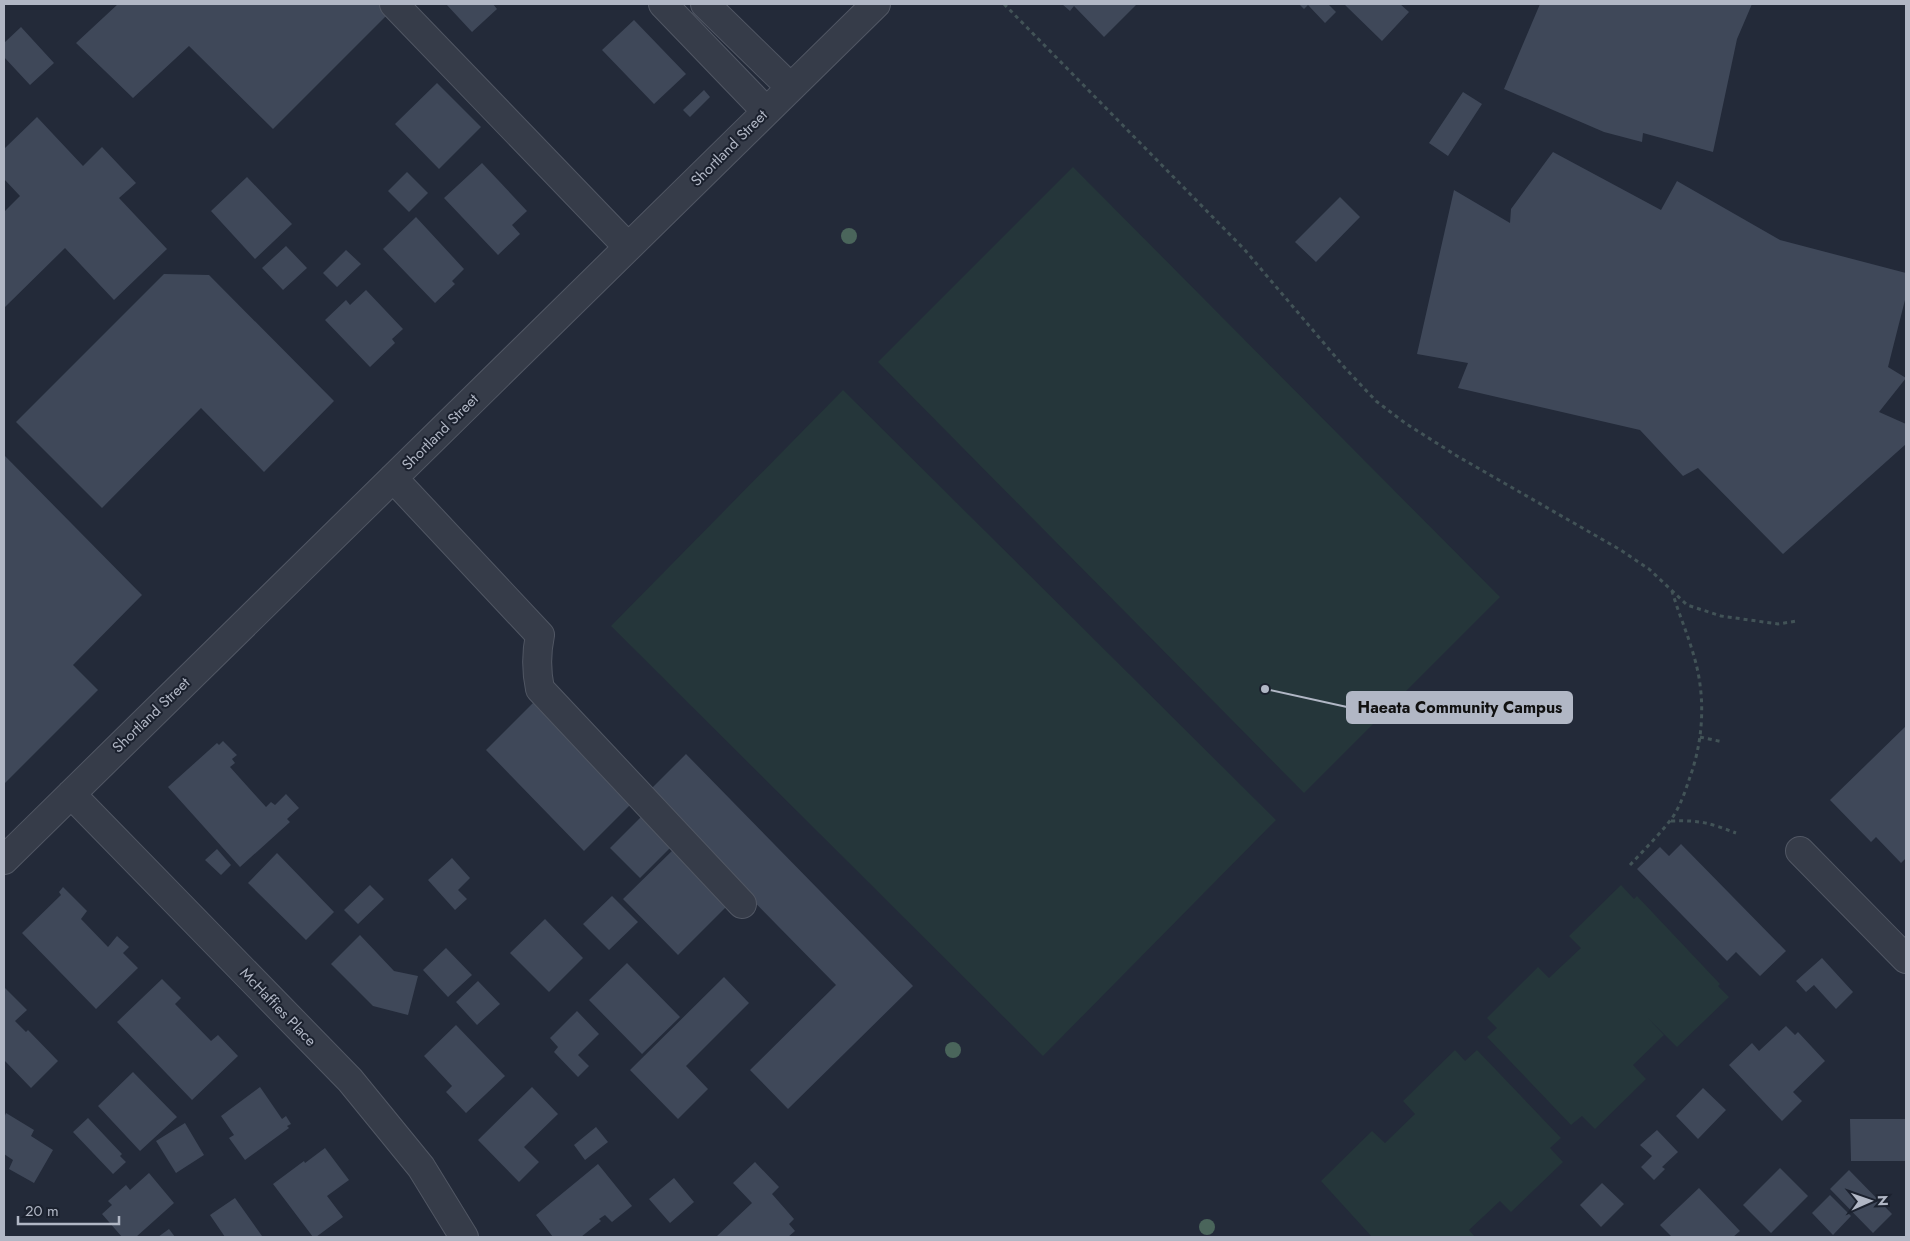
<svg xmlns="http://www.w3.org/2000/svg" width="1910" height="1241" font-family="Jost,sans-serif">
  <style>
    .green { fill: #25363a }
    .building { fill: #3f4859 }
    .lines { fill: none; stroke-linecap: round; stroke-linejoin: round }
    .minor-casing { stroke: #515764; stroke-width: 30 }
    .path { stroke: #425357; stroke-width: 3; stroke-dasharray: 4 4; stroke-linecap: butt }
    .minor { stroke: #363c49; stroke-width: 28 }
    .tree { fill: #4a655b }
    .labels { text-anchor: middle; stroke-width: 4; stroke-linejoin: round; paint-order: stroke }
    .street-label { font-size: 15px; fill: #b1b7c5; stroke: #1b212e }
    .leader { fill: none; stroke: #b1b7c5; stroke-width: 2 }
    .callout-dot { fill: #b1b7c5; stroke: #1b212e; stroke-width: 2 }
    .callout { fill: #b1b7c5; stroke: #b1b7c5; stroke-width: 2 }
    .callout-label { font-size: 16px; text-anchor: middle; font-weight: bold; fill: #111 }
  </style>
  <rect width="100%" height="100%" fill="#232a39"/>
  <!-- green -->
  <path class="green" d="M1073,167L1500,597L1304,793L878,362Z
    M843,390L1276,820L1043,1056L611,626Z
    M1621,885L1634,899L1637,896L1720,984L1718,986L1729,997L1677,1047L1648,1018L1664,1035L1633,1065L1646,1079L1595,1129L1582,1116L1571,1125L1487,1037L1497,1028L1487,1018L1538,967L1549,978L1581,948L1569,936Z
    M1455,1050L1465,1061L1477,1050L1561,1138L1550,1148L1563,1162L1511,1212L1500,1201L1469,1230L1475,1237H1372L1321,1181L1372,1131L1385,1143L1415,1114L1403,1101Z"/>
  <!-- building -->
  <path class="building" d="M118,4H380L389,13L273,129L189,46L133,98L76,43Z
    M446,4H493L497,9L472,32Z
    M1062,4H1137L1104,37L1074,6L1070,11Z
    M1299,4H1328L1336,12L1325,23L1308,5L1304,9Z
    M1344,4H1400L1409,12L1382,41Z
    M1540,4H1752L1737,39L1713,152L1643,133L1642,142L1604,132L1504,89Z
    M634,20L686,74L654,104L602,50Z
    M21,27L54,63L30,85L4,57V43Z
    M437,83L481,127L439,169L395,124Z
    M704,90L710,97L690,117L683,110Z
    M1463,92L1482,104L1448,156L1429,143Z
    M37,117L83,166L102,147L136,183L119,198L167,249L114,300L65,248L4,308V212L20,196L4,179V149Z
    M1553,152L1661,210L1677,181L1780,240L1906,273V296L1888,367L1906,378L1879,412L1906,424V444L1783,554L1698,468L1683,476L1640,430L1458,388L1468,363L1417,354L1454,190L1510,223L1511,209Z
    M482,163L527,211L512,225L520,234L498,255L444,198Z
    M407,172L428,193L409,212L388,191Z
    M247,177L292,224L255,259L211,211Z
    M1340,197L1360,217L1316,262L1295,242Z
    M416,217L464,269L452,281L455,284L435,303L383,249Z
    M286,246L307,268L283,290L262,268Z
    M346,250L361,264L337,287L323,273Z
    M164,274L209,275L334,401L264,472L201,408L102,508L16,422Z
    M366,290L403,329L392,339L395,343L370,367L325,320L346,300L350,305Z
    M4,455L142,595L73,665L98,690L4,784Z
    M533,703L631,804L584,851L486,750Z
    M1906,726V858L1901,863L1876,837L1871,842L1830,800Z
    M223,741L237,755L232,759L235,763L230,767L266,807L271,802L275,805L286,794L299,808L287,819L290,822L240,867L168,787L217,743L219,745Z
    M686,754L913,986L788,1109L750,1070L836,985L647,793Z
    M644,814L674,844L640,878L610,848Z
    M1681,844L1786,951L1760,976L1736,952L1727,961L1637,869L1660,847L1669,856Z
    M675,848L729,904L678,955L623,899Z
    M217,849L231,865L221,875L205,860Z
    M277,853L334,912L306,940L248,883Z
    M452,858L470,878L458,890L467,899L455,910L428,880Z
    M370,885L384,899L358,924L344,910Z
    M63,887L87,911L81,919L108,947L117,936L129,947L123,953L138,968L96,1009L22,933L61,895L59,892Z
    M612,896L638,922L609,950L583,924Z
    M545,919L583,958L549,992L510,953Z
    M360,935L394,971L418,976L408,1015L373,1006L331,964Z
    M446,948L472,975L448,997L423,970Z
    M1822,958L1853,992L1836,1009L1814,985L1806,992L1796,981Z
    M627,963L680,1017L642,1054L589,1000Z
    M724,977L749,1003L686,1066L708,1089L678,1119L630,1070Z
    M162,979L181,998L175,1004L211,1041L218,1035L238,1056L192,1100L117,1022Z
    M478,981L500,1004L477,1025L456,1002Z
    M4,987L27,1010L15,1021L26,1032L28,1030L58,1061L31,1088L4,1060Z
    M577,1011L599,1034L578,1055L589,1066L578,1077L554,1052L558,1047L550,1038Z
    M456,1025L505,1076L466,1113L446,1092L452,1086L424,1056Z
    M1786,1026L1795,1035L1798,1032L1825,1061L1793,1092L1802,1101L1782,1121L1729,1065L1752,1043L1759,1051Z
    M133,1072L177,1117L140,1151L98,1106Z
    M260,1087L282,1119L286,1116L291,1124L287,1126L289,1128L245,1160L229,1138L234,1135L221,1116Z
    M532,1087L558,1114L524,1147L539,1162L519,1182L478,1140Z
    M1703,1088L1726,1110L1698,1139L1676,1116Z
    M6,1113L34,1130L31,1136L53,1150L34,1183L9,1169L13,1160L4,1154V1118Z
    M88,1118L122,1154L120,1156L126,1162L113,1174L73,1132Z
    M1850,1119H1906V1161H1851Z
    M185,1123L204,1155L176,1173L156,1141Z
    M596,1127L608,1142L585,1160L574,1145Z
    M1657,1130L1678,1152L1662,1167L1665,1169L1654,1180L1641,1167L1652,1156L1640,1145Z
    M325,1148L349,1180L327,1196L343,1217L316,1237H313L273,1184L304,1161L305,1163Z
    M755,1162L779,1187L772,1194L794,1219L789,1224L795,1231L788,1237H780L778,1236L776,1237H718L717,1236L752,1203L733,1183Z
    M598,1164L632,1206L612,1222L605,1215L599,1219L601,1221L581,1237H553L536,1215Z
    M1780,1168L1808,1196L1771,1233L1743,1205Z
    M1849,1170L1892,1214L1873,1233L1830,1189Z
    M149,1173L174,1203L136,1237H122L102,1214L112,1205L108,1201L126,1185L130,1190Z
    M674,1178L694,1202L670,1223L649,1199Z
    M1602,1183L1624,1204L1601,1227L1580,1205Z
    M1699,1188L1740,1231L1733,1237H1672L1660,1225Z
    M1830,1195L1851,1216L1833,1235L1812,1213Z
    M235,1198L262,1236L259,1237H225L210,1215Z
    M169,1229L175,1237H158Z"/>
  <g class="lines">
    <defs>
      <path id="minor" d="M394,4L628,247
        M663,4L766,111
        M705,4L790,87
        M393,478L540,635C536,654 536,670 540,689L742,904
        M71,794L350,1080L421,1167L464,1237
        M1800,851L1906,959
        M4,860L876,4"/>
    </defs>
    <!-- minor casing -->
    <use href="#minor" class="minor-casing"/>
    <!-- path -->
    <path class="path" d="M1004,4L1244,249L1345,368L1376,401L1405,423L1457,456L1619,549L1649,569L1687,605L1721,616L1778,624L1797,621
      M1700,737L1723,742
      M1671,821C1701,820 1709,823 1736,833
      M1630,865C1643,851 1657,837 1669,822C1679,810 1685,792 1690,777C1704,738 1706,694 1693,653C1687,632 1678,612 1672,591"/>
    <!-- minor -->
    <use href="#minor" class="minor"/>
  </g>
  <!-- trees -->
  <g class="tree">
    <circle cx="849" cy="236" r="8"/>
    <circle cx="953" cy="1050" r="8"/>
    <circle cx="1207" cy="1227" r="8"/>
  </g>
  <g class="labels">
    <!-- street labels -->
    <g class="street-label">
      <text transform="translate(729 148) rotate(-45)" y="5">Shortland Street</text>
      <text transform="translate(440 432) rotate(-45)" y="5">Shortland Street</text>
      <text transform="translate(151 715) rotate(-44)" y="5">Shortland Street</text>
      <text transform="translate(278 1007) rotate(46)" y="5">McHaffies Place</text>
    </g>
  </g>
  <!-- callouts -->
  <path class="leader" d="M1265 689L1347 707"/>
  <circle class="callout-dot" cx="1265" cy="689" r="5"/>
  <rect class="callout" x="1347" y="692" width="225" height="31" rx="5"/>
  <g class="callout-label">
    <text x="1460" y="713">Haeata Community Campus</text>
  </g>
  <!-- border -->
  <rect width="1910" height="1241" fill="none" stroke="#b1b7c5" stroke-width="10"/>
  <!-- north arrow -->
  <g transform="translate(1870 1201) rotate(88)" stroke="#1b212e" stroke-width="4" paint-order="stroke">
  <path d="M0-4L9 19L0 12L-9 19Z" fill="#b1b7c5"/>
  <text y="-8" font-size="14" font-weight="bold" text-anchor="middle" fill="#b1b7c5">N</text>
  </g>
  <!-- scale -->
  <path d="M18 1216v8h101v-8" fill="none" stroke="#b1b7c5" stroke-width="2.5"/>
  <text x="25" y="1216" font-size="15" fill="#b1b7c5" stroke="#1b212e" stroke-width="4" paint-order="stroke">20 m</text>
</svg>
